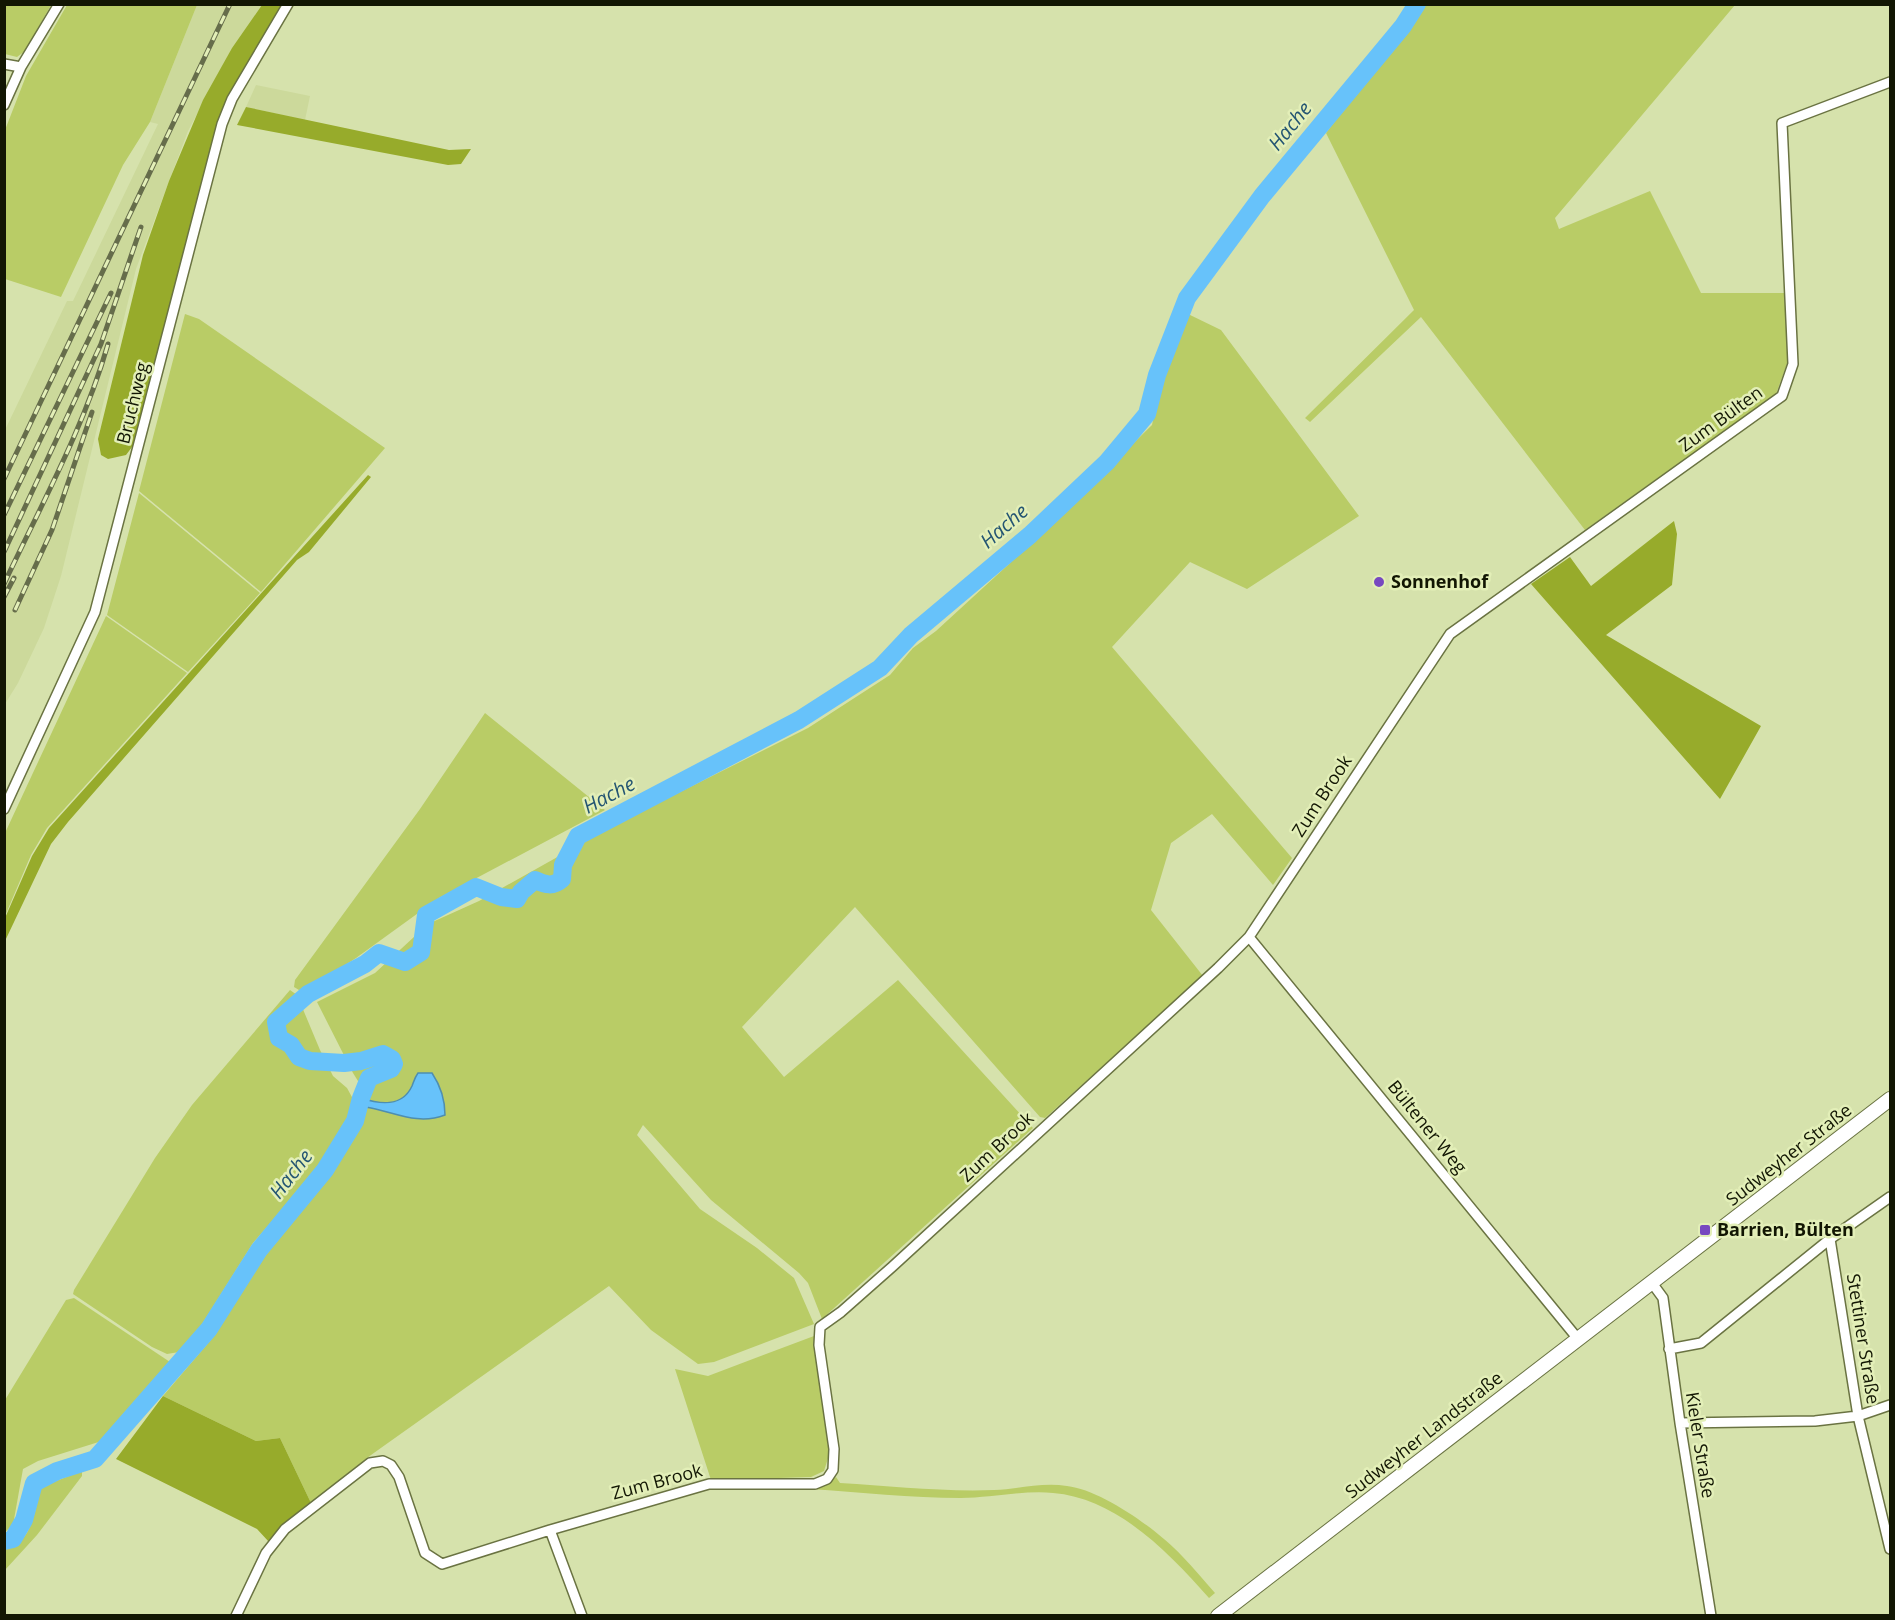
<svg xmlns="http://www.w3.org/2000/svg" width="1895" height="1620" font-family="'Open Sans',sans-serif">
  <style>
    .built { fill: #ccd99b }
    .green { fill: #b9cc66 }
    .forest { fill: #97ab2b }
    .water { fill: #67c2fa; stroke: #4e8eb0; stroke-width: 1.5 }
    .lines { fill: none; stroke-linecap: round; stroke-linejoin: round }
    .river { stroke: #67c2fa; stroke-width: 18 }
    .minor-casing { stroke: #6a7342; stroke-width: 12 }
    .secondary-casing { stroke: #6a7342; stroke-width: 16 }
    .minor { stroke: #fff; stroke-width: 9 }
    .secondary { stroke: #fff; stroke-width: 14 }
    .rail-casing { stroke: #666d4b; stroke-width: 5 }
    .rail { stroke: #e3efb8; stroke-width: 3; stroke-dasharray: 9; stroke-linecap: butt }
    .poi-dot { fill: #7748c0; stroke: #e3efb8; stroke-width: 2 }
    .labels { text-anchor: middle; stroke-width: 5; stroke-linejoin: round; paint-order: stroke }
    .street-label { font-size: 18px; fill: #121603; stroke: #e3efb8 }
    .poi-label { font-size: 18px; font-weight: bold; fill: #121603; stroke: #e3efb8; text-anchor: start }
    .water-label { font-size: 20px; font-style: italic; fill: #245572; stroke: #e3efb8 }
  </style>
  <rect width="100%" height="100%" fill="#d6e2ac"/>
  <!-- built -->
  <path class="built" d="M197,5H262L232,48L188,131L136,269L61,576L44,628L18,683L5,704L4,432L67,301H73L158,124L150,122Z
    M256,85L310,96L305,120L246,107Z"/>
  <!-- green -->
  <path class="green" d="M6,5H51L25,51L17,57L5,54Z
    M67,5H197L150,122L123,165L61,297L5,279V130L26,76Z
    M1422,5H1735L1555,218L1559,229L1650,191L1701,293H1785L1788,361L1776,394L1585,530L1421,317L1310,422L1305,418L1414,310L1326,133Z
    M185,314L199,319L385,448L261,592L139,491Z
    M1188,314L1221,330L1359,516L1247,589L1190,562L1112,647L1292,858L1273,885L1212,814L1171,843L1151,910L1203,976L1045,1118L1040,1117L855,907L742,1027L784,1077L898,980L1033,1128L822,1319L808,1283L799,1273L711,1200L643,1125L637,1135L700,1209L757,1248L794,1278L814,1324L714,1362L698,1364L651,1330L609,1286L371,1455L311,1503L280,1438L256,1441L163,1396L215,1335L263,1257L330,1174L359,1126L368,1097L353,1073L317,1002L375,973L428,924L479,901L618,823L808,728L890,675L913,648L936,631L1032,543L1152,425L1162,378Z
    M139,493L260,593L188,672L107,615Z
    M106,616L187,673L47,828L31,855L5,916V833Z
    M485,713L605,810L439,898L356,958L321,981L306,988L299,990L294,987L295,980L420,809Z
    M290,990L297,995L320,1050L333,1076L347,1088L353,1099L355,1106L352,1119L319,1168L253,1243L194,1337L179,1352L167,1354L152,1347L73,1294L74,1290L155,1158L192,1105Z
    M74,1298L170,1362L105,1440L38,1461L23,1469L13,1525L5,1532V1400L66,1300Z
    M814,1336L829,1455L824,1471L811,1477L711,1480L675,1369L708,1376Z
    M79,1472H82V1476L37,1535L5,1570V1549C33,1542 34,1512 41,1487Z
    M836,1477L840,1483C891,1486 943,1492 994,1490C1019,1489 1042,1482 1067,1486C1102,1490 1158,1530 1182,1556C1194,1568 1204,1581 1215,1593L1209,1598C1169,1553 1117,1498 1053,1493C1024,1490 991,1498 961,1498C911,1498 860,1492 810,1489L824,1486Z"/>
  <!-- forest -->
  <path class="forest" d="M262,5H282L229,96L220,119L135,443L126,455L108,459L101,455L98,439L143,255L169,181L203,100L232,48Z
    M246,107L449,150L471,149L461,164L448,165L237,125Z
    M368,475L371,477L309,552L297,560L68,822L51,844L5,941V918L32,856L49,828Z
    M1674,521L1677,534L1672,585L1606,635L1761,726L1720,799L1531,584L1570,557L1591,586Z
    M163,1396L256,1441L280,1438L311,1503L269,1542L257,1529L116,1459Z"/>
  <!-- water -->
  <path class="water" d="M418,1073H432C440,1085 445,1101 445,1115C416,1126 393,1111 365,1107L355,1121L361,1098C379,1104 402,1108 412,1086C414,1081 415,1077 418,1073Z"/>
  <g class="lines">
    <!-- river -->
    <path class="river" d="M4,1541L13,1539L24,1520L34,1483L57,1471L95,1459L209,1329L259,1250L325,1170L355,1121L361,1098L369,1078L391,1069L394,1064L392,1059L383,1054L361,1061L344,1063L310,1061L299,1057L291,1045L279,1038L276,1022L308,994L365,964L379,953L405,962L421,952L426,915L476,887L501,897L517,899L521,892L535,880C546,885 553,887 562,879L563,865L578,836L799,720L880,668L911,635L1030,535L1107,462L1147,414L1157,375L1187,298L1262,196L1403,26L1417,4"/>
    <defs>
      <path id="minor" d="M4,64L21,67
        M4,105L21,67L59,4
        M4,809L95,612L222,124L232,99L288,4
        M1249,937L1578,1339
        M1830,1239L1858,1416L1890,1549
        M1652,1283L1663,1298L1680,1423L1711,1616
        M1669,1349L1701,1343L1830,1239L1890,1197
        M1680,1423L1815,1421L1858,1416L1890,1405
        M550,1530L709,1484H815L827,1479L833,1470L834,1449L819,1345L820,1327L841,1312L892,1267L1218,968L1249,937L1450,634L1782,396L1793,364L1782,123L1890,82
        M236,1616L266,1553L285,1529L370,1463L383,1461L391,1465L399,1477L425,1553L442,1564L550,1530L582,1616"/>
      <path id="secondary" d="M1218,1616L1890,1099"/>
    </defs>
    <!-- minor casing -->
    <use href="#minor" class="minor-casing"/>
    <!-- secondary casing -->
    <use href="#secondary" class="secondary-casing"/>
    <!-- minor -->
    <use href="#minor" class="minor"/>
    <!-- secondary -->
    <use href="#secondary" class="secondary"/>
    <defs>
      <path id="rail" d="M4,479L230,4
        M4,515L111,293
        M4,552L101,344L141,227
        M4,584C41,505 84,428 108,344
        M4,597L14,578
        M15,610L52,530L92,412"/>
    </defs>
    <!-- rail casing -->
    <use href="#rail" class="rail-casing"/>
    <!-- rail -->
    <use href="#rail" class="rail"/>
  </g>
  <!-- markers -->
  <g class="poi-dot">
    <circle cx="1379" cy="582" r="6"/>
    <rect x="1699" y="1224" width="12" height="12" rx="3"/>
  </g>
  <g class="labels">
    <!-- street labels -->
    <g class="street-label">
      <text transform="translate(133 403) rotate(-76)" y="6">Bruchweg</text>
      <text transform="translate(1721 419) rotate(-36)" y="6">Zum Bülten</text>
      <text transform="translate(1322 796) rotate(-57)" y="6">Zum Brook</text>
      <text transform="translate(1427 1127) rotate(51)" y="6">Bültener Weg</text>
      <text transform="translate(997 1147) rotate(-43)" y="6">Zum Brook</text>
      <text transform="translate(1789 1155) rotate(-38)" y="6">Sudweyher Straße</text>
      <text transform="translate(1863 1339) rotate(81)" y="6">Stettiner Straße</text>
      <text transform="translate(1424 1435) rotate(-38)" y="6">Sudweyher Landstraße</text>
      <text transform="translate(1700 1445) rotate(81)" y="6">Kieler Straße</text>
      <text transform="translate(657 1482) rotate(-15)" y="6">Zum Brook</text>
    </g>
    <!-- poi labels -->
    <g class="poi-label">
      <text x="1391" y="588">Sonnenhof</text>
      <text x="1717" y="1236">Barrien, Bülten</text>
    </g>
    <!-- water labels -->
    <g class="water-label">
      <text transform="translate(1290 126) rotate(-51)" y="7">Hache</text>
      <text transform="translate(1004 526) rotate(-41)" y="7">Hache</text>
      <text transform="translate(609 795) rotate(-28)" y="7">Hache</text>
      <text transform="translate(291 1174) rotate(-52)" y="7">Hache</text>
    </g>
  </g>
  <!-- border -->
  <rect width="1895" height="1620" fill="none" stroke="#121603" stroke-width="12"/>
</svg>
